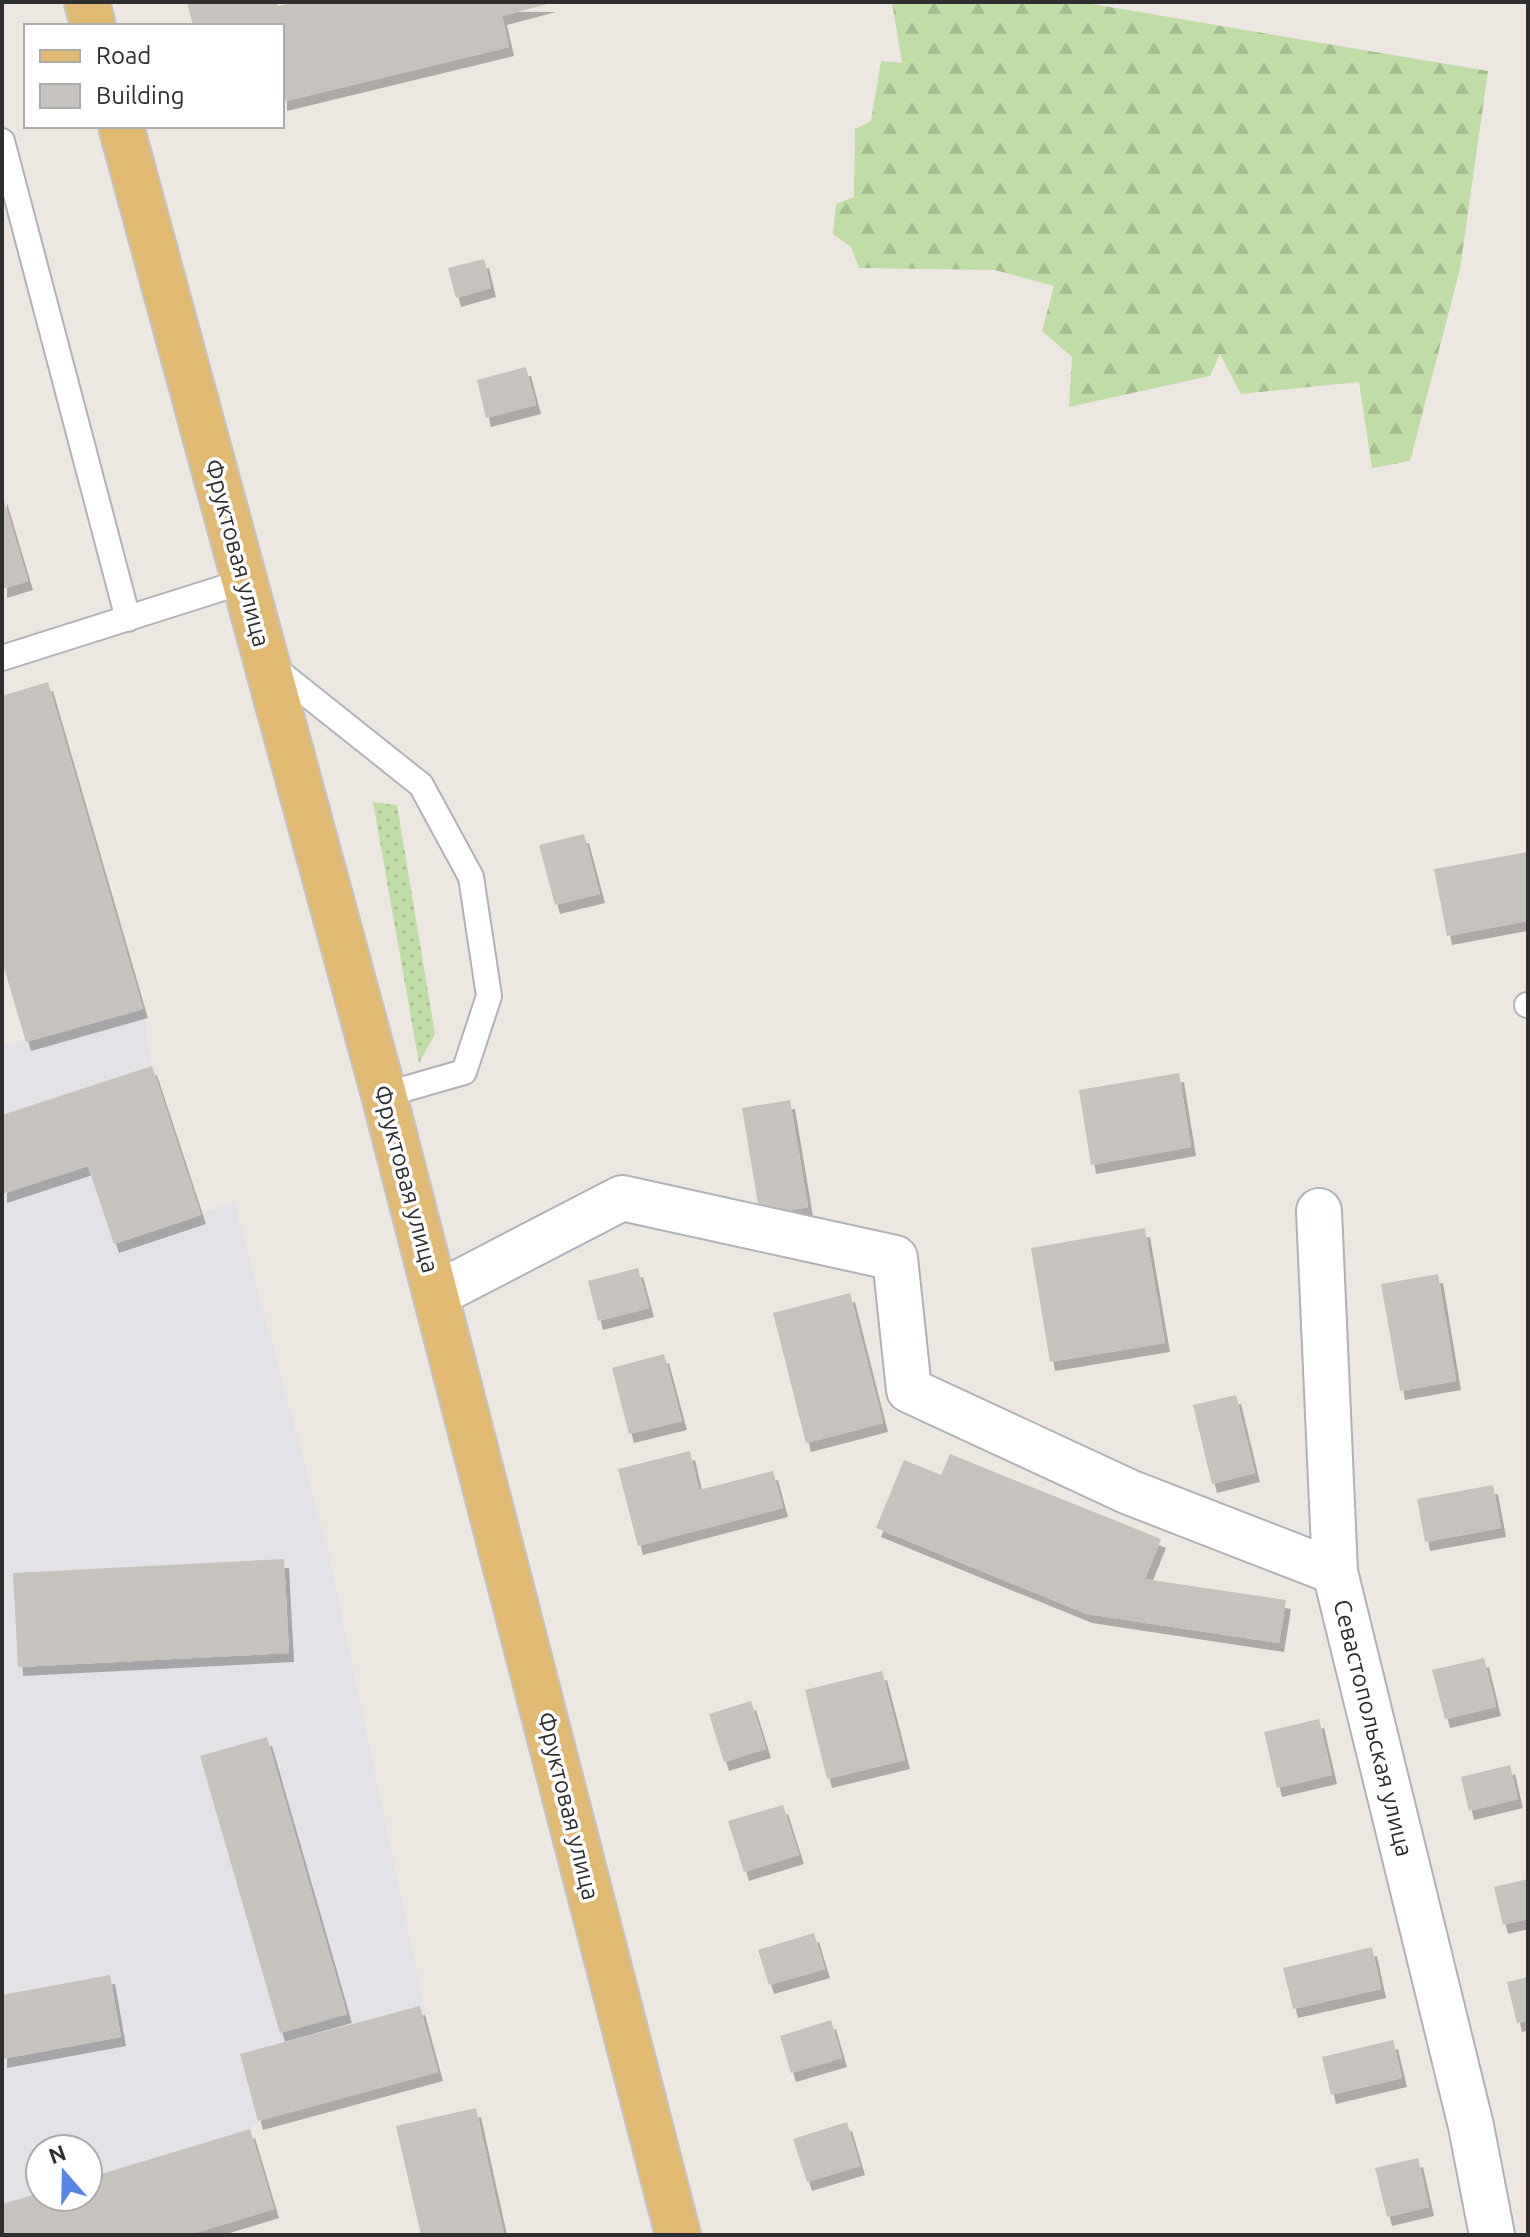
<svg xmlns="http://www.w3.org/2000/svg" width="1530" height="2237" font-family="Ubuntu,sans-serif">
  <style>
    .industrial { fill: #e2e2e7 }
    .grass { fill: url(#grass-dots) }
    .forest { fill: url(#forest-firs) }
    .building { fill: #c6c2bd; filter: url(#shadow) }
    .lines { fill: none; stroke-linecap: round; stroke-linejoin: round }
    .lane-casing { stroke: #afb2b8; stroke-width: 28 }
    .street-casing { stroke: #afb2b8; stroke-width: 48 }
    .primary-casing { stroke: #c4c4c4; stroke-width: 48 }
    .lane { stroke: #fff; stroke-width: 24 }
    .street { stroke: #fff; stroke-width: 44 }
    .primary { stroke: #e2b973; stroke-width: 44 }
    .labels { text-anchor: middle; stroke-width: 7; stroke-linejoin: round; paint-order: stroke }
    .street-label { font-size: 24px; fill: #2e2e2e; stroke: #fff }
  </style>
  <defs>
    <pattern id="grass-dots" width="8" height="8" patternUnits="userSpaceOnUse" patternTransform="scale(2)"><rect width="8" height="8" fill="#c0dda6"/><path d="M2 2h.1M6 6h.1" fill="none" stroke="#a5be8f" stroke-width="1.8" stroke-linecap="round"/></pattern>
    <pattern id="forest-firs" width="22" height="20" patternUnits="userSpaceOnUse" patternTransform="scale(2)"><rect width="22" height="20" fill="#c0dda6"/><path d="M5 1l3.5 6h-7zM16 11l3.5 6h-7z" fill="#a5be8f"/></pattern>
    <filter id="shadow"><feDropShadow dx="5" dy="9" stdDeviation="0" flood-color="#0004"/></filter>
  </defs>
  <rect width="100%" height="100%" fill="#ede7e2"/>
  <!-- industrial -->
  <path class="industrial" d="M143,1009L152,1066L201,1214L234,1201L329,1554L438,2072L258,2121L250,2129L88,2178V2149H40V2193L2,2204V1047Z"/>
  <!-- grass -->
  <path class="grass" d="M373,802L397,805L435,1034L419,1063Z"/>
  <!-- forest -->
  <path class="forest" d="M892,2H1080L1488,71L1460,269L1410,461L1372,468L1359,382L1241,394L1220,354L1210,376L1069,407L1072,357L1042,331L1054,286L995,270L859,268L851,247L833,234L836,204L854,197L855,129L871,121L881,61L902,63Z"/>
  <!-- building -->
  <path class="building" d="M187,2H277L278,6L297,2L551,3L502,16L509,47L282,102V26H193Z
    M484,259L491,288L456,298L448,268Z
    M526,367L536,405L486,418L477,380Z
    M2,494L28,581L2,589Z
    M48,682L143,1009L26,1042L2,961V696Z
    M584,834L600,894L555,905L539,845Z
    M1528,852V921L1447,936L1434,869Z
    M152,1066L201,1215L114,1244L88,1166L2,1194V1115Z
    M1179,1073L1191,1147L1091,1165L1079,1090Z
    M790,1100L808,1207L760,1216L742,1108Z
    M1145,1228L1165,1343L1050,1362L1031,1248Z
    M638,1268L649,1308L598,1321L588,1281Z
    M1438,1274L1456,1381L1400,1391L1381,1284Z
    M850,1293L883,1423L806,1443L773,1313Z
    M664,1354L682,1421L629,1434L612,1368Z
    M1236,1395L1255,1473L1212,1484L1193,1405Z
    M690,1451L699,1490L773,1471L783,1508L638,1546L618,1469Z
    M950,1454L1161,1539L1145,1579L1286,1600L1279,1643L1087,1614L876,1528L904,1460L941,1475Z
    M1493,1485L1501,1528L1425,1542L1417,1499Z
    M284,1559L289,1653L18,1667L13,1573Z
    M1484,1658L1496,1707L1445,1719L1432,1670Z
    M882,1671L905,1760L827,1779L805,1690Z
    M751,1701L766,1749L724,1762L709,1714Z
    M1319,1719L1332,1775L1277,1788L1264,1732Z
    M267,1737L347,2014L280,2033L200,1756Z
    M1510,1765L1518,1799L1469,1811L1461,1777Z
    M783,1805L799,1855L744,1872L728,1821Z
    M1528,1879V1919L1503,1925L1494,1887Z
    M814,1933L825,1969L769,1985L758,1950Z
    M1372,1947L1381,1989L1293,2009L1283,1968Z
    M110,1975L121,2037L2,2059V1995Z
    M1528,1977V2020L1517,2023L1507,1982Z
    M420,2006L438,2072L258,2121L240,2054Z
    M831,2020L842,2058L791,2073L780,2036Z
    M1393,2040L1402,2078L1331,2095L1322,2057Z
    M476,2108L504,2235H421L396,2126Z
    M847,2122L860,2166L807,2182L793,2139Z
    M250,2129L274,2209L189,2235H2V2204L40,2193V2197H88V2178Z
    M1418,2158L1429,2207L1387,2217L1375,2168Z"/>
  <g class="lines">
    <defs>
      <path id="lane" d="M2,141L128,619
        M2,658L245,581
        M269,664L421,785L471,877L489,996L464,1072L384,1095
        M1527,1005H1528"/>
      <path id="street" d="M1319,1211L1335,1572L1471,2126L1492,2235
        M437,1294L622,1198L895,1258L909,1390L1129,1492L1335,1572"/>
      <path id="primary" d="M87,2L93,26
        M121,126L384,1095L678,2235"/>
    </defs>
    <!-- lane casing -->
    <use href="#lane" class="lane-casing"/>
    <!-- street casing -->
    <use href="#street" class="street-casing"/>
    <!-- primary casing -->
    <use href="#primary" class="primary-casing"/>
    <!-- lane -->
    <use href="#lane" class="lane"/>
    <!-- street -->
    <use href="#street" class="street"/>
    <!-- primary -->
    <use href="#primary" class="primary"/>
  </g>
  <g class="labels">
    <!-- street labels -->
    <g class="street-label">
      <text transform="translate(237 553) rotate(75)" y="8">Фруктовая улица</text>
      <text transform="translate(406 1179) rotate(75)" y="8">Фруктовая улица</text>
      <text transform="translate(1373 1728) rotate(76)" y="8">Севастопольская улица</text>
      <text transform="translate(568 1806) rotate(76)" y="8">Фруктовая улица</text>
    </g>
  </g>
  <!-- border -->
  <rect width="1530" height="2237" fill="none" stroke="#2e2e2e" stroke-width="8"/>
  <!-- legend -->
  <rect x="24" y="24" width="260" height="104" fill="#ffffff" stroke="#ababab" stroke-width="2"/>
  <rect x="40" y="50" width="40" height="12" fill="#e2b973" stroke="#ababab" stroke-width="2"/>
  <text x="96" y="64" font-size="24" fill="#2e2e2e">Road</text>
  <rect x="40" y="84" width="40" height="24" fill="#c6c2bd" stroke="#ababab" stroke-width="2"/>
  <text x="96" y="104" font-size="24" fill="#2e2e2e">Building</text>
  <!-- north arrow -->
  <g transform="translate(64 2173) rotate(340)"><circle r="38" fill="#ffffff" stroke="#ababab" stroke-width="2"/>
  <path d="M0-6L14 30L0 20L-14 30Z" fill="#5785e6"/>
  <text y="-12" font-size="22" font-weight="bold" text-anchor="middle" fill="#2e2e2e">N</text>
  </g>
</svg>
